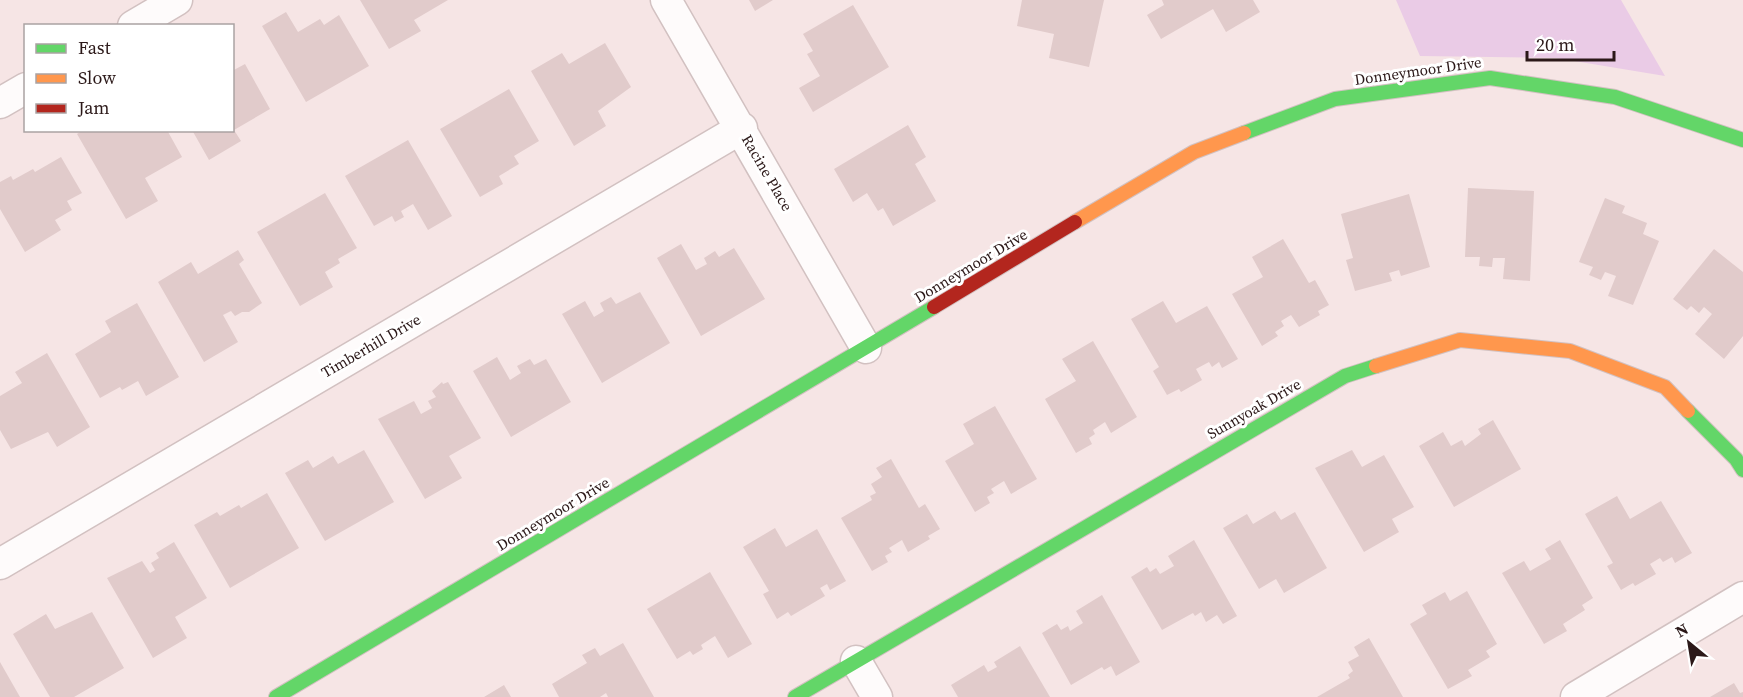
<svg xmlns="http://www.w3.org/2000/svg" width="1743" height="697" font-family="'Source Serif 4',serif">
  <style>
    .green { fill: #eacbe6 }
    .building { fill: #e1cbcb }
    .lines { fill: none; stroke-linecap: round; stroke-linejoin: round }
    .street-casing { stroke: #d2c1c1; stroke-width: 33 }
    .fast-casing { stroke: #d2c1c1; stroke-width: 16 }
    .slow-casing { stroke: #d2c1c1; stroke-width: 16 }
    .jam-casing { stroke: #d2c1c1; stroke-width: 16 }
    .street { stroke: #fefbfb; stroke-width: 30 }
    .fast { stroke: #63d668; stroke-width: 14 }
    .slow { stroke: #ff974d; stroke-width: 14 }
    .jam { stroke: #b3261e; stroke-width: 14 }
    .labels { text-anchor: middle; stroke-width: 6; stroke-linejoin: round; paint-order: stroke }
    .street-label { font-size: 15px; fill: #2b1818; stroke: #fff }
  </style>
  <rect width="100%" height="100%" fill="#f6e5e5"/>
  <!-- green -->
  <path class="green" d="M1396,0H1621L1665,76L1556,58L1420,56Z"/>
  <!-- building -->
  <path class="building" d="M360,0H448L414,20L421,31L389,49Z
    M749,0H773L755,11Z
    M1022,0H1104L1089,67L1049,58L1054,34L1017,26Z
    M1162,0H1253L1260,12L1226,32L1213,9L1161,39L1147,15L1164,5Z
    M853,5L889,67L813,112L799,88L820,76L807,54L813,51L803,34Z
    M286,12L298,32L320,19L324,25L339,15L369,66L306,102L262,26Z
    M605,43L631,87L598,111L606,126L574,146L531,71L562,53L569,64Z
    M245,64L270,109L234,130L241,141L209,160L192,130H232V71Z
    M509,89L539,141L514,156L519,164L499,176L503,184L480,197L440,129Z
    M908,125L926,157L915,164L936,201L893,226L883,208L878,211L867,193L853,202L834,169Z
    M83,130H167L182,157L145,178L158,201L126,219L77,134Z
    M408,140L452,216L428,230L413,204L401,211L404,217L395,222L392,216L374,226L345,176Z
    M61,157L82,193L67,201L72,210L55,220L61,230L25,252L0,209V182L11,176L13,180L33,169L35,172Z
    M1468,188L1534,191L1530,281L1503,279L1505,258H1493L1492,267L1479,266L1480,257H1465Z
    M325,193L357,248L338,259L340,263L325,272L333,287L300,306L257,232Z
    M1409,194L1430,267L1401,276L1399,270L1389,273L1392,281L1355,291L1346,260L1353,258L1341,214Z
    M1605,198L1625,206L1622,213L1647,223L1643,234L1659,241L1633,305L1608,296L1616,276L1605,272L1601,280L1589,275L1593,267L1579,262Z
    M1283,239L1309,283L1315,280L1329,305L1318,311L1320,315L1299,327L1291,315L1281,321L1284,326L1275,332L1278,336L1262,346L1232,294L1263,277L1252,257Z
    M681,244L696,270L707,264L704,258L715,251L719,257L734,248L765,299L701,336L657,258Z
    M1714,249L1743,272V336L1724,359L1695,334L1712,314L1704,307L1699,313L1691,306L1687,310L1673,299Z
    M238,250L244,260L239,264L262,303L249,312H242L235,316L231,311L223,315L238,342L204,362L158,282L191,262L198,274Z
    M640,292L670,343L602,383L562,314L585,301L594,317L604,311L600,303L611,297L616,304Z
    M1163,301L1176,323L1207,306L1238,359L1222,368L1219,362L1212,367L1209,362L1196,369L1202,380L1181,392L1179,389L1167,395L1153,371L1159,367L1131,319Z
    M137,303L179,377L146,396L138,381L122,390L120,387L100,398L75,354L111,332L105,321Z
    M1093,341L1137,417L1111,433L1105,422L1093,430L1095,434L1089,438L1092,444L1076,453L1045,399L1076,381L1062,359Z
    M47,353L90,427L57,447L48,432L11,449L0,430V396L22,383L15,372Z
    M497,357L510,380L521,373L517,366L530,359L534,365L546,359L571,402L511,437L473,371Z
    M442,382L443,384L448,382L481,438L449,456L462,478L425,499L378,419L414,401L421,414L432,408L428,401L436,397L432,391Z
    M995,406L1037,479L1011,494L1004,481L991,489L994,493L987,497L990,503L975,512L945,461L974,444L963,424Z
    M1493,420L1521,469L1454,507L1419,446L1443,432L1451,446L1462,440L1465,446L1481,434L1478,429Z
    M364,450L394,502L325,541L285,473L308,460L313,468L333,456L338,464Z
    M1352,450L1362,467L1384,455L1414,507L1392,519L1399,532L1364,552L1315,468Z
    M891,459L919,508L925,504L940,529L928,536L930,539L908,552L902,540L889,548L892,552L885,556L888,562L872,571L841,518L872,500L870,496L876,493L871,484L882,477L876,468Z
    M267,493L299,548L230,588L194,525L217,512L220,516L239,505L241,508Z
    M1617,496L1630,519L1661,501L1692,553L1675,563L1672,557L1663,562L1660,558L1650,564L1656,574L1635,586L1633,583L1621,590L1607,566L1613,563L1585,514Z
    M1275,511L1281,520L1295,512L1327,568L1284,593L1276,579L1259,589L1223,528L1247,514L1253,524Z
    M775,528L786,547L817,529L846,581L830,590L827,584L820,588L825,596L791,616L788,612L777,619L763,594L769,591L743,547Z
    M1194,540L1237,616L1223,624L1217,615L1206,622L1201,612L1195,616L1193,613L1162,630L1131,577L1147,567L1150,572L1156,568L1160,574L1174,566L1168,556Z
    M1560,540L1593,598L1582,605L1585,610L1563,624L1567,631L1544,644L1502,573L1524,561L1530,571L1551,559L1545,549Z
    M174,542L207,598L175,617L187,638L153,658L107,578L142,561L150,573L155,570L151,563L159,558L156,553Z
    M710,572L752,644L728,658L715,636L701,645L703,649L693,655L690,651L677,659L647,609Z
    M1467,591L1497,644L1486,651L1490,657L1468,670L1472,676L1448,689L1410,624L1427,614L1422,605L1445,592L1450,601Z
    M1102,595L1140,662L1116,676L1111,666L1104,670L1102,667L1071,685L1042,633L1057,624L1061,630L1068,626L1070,631L1083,623L1076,611Z
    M92,612L124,668L74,697H50L13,634L46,614L55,629Z
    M1369,638L1403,697H1317L1350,678L1348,675L1353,671L1348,662L1359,656L1354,647Z
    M623,643L654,697H608L606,693L600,697H559L552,684L587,663L582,655L595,648L600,656Z
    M1020,646L1050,697H958L951,685L984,665L988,672L997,667L994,662Z
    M0,662L20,697H0Z
    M1734,683L1740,693L1743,692V697H1710Z
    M504,685L511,697H484Z"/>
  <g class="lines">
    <defs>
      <path id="street" d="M666,0L866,348
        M133,26L177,0
        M0,103L26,88
        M0,564L742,128
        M856,661L877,697
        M1576,697L1743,597"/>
      <path id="fast" d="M1244,133L1335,99L1490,78L1615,97L1743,140
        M1688,411L1736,459L1743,470
        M276,697L934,307
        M795,697L1345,376L1376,366"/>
      <path id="slow" d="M1075,222L1194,152L1244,133
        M1376,366L1460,340L1570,351L1665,387L1688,411"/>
      <path id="jam" d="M934,307L1075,222"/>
    </defs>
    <!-- street casing -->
    <use href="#street" class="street-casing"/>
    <!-- fast casing -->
    <use href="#fast" class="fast-casing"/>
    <!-- slow casing -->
    <use href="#slow" class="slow-casing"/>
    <!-- jam casing -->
    <use href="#jam" class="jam-casing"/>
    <!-- street -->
    <use href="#street" class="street"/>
    <!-- fast -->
    <use href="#fast" class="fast"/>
    <!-- slow -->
    <use href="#slow" class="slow"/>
    <!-- jam -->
    <use href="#jam" class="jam"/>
  </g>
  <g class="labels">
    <!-- street labels -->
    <g class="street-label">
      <text transform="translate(1418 71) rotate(-8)" y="5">Donneymoor Drive</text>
      <text transform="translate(767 173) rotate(60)" y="5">Racine Place</text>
      <text transform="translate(971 266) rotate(-31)" y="5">Donneymoor Drive</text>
      <text transform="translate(371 346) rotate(-30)" y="5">Timberhill Drive</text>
      <text transform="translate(1254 409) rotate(-30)" y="5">Sunnyoak Drive</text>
      <text transform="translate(553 514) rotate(-31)" y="5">Donneymoor Drive</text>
    </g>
  </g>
  <!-- legend -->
  <rect x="24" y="24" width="210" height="108" fill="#ffffff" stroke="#aaa3a3" stroke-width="1.5"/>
  <rect x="36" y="44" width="30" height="9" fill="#63d668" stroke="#aaa3a3" stroke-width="1.5"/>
  <text x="78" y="54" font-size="18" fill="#2b1818">Fast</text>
  <rect x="36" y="74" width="30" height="9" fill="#ff974d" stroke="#aaa3a3" stroke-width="1.5"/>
  <text x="78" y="84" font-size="18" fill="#2b1818">Slow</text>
  <rect x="36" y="104" width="30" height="9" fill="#b3261e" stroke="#aaa3a3" stroke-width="1.5"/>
  <text x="78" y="114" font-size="18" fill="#2b1818">Jam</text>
  <!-- north arrow -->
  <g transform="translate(1689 643) rotate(330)" stroke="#ffffff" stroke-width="4.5" paint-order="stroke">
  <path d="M0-4.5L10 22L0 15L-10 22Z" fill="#2b1818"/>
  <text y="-9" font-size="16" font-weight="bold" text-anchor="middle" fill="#2b1818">N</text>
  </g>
  <!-- scale -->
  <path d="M1527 51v9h87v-9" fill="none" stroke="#2b1818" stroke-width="3"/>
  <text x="1536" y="51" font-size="18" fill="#2b1818" stroke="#ffffff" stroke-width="4.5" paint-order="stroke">20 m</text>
</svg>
